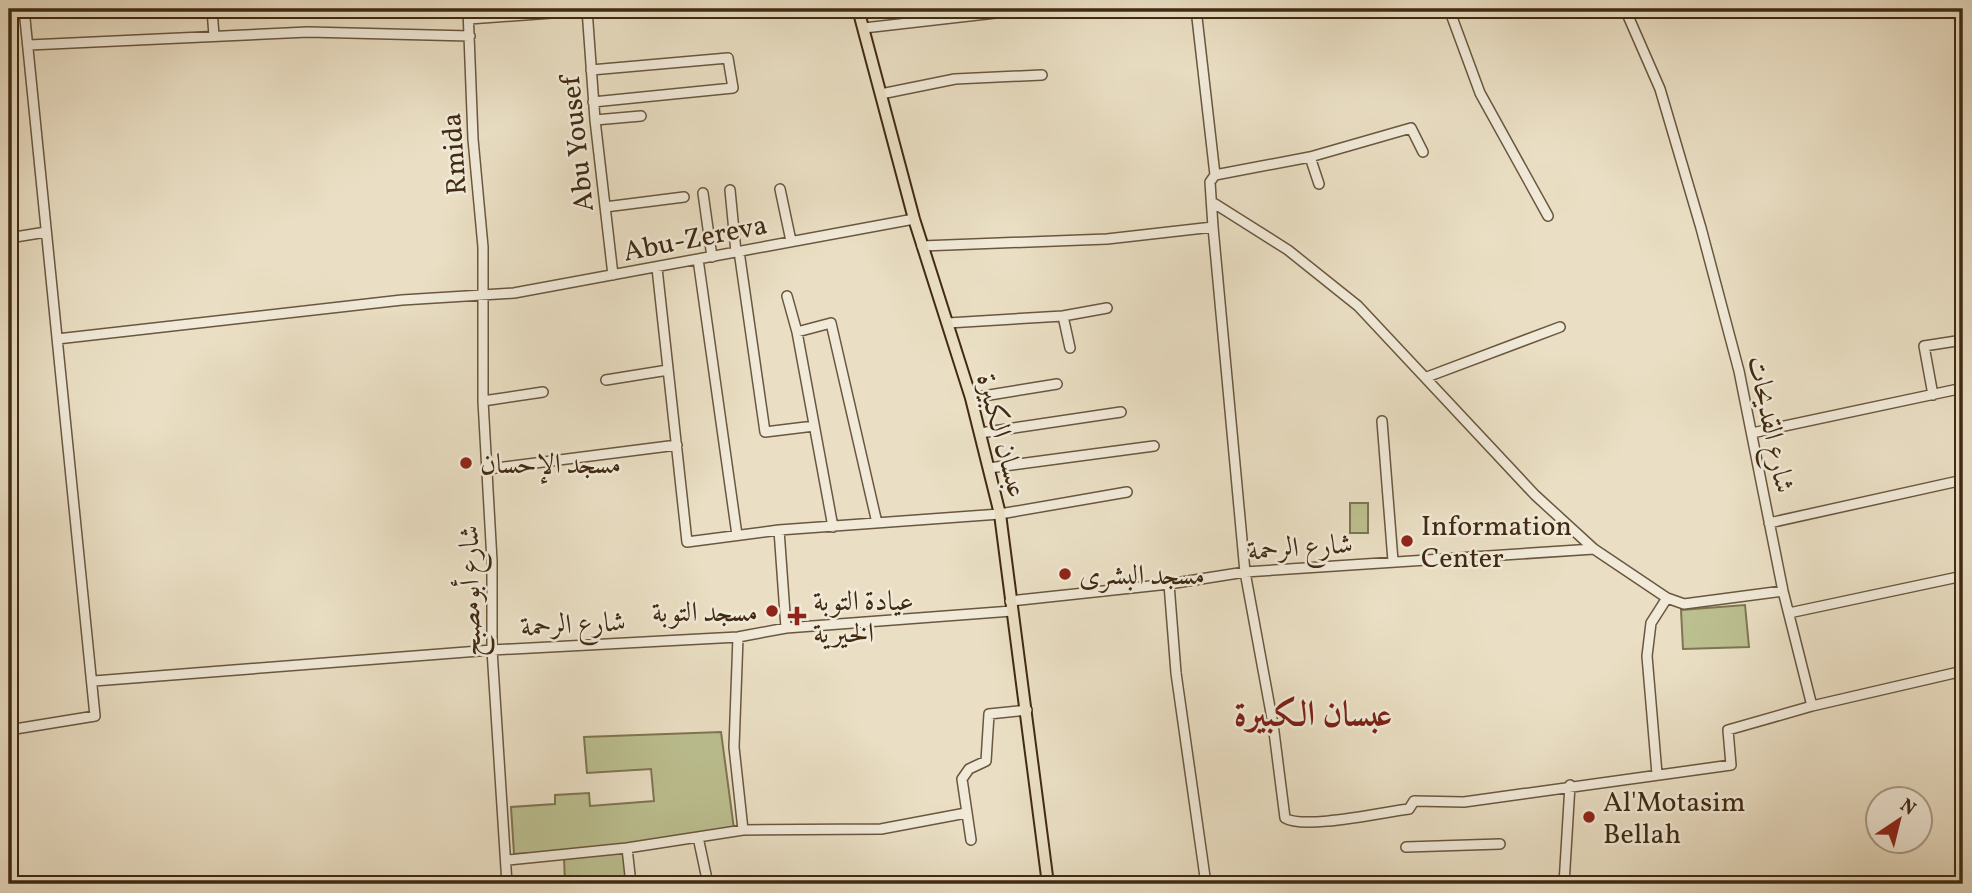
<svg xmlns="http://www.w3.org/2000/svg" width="1972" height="893" font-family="Vollkorn,Amiri,serif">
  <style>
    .green { fill: #bcc091; stroke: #7e7551; stroke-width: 2 }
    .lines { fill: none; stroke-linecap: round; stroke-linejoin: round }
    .minor-casing { stroke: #6a573e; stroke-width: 12 }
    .major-casing { stroke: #402a11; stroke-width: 14 }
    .minor { stroke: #f1ead9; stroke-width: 9 }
    .major { stroke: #eadfc4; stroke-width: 10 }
    .poi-dot { fill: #8f2418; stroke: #f1ead9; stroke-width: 2.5 }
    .labels { text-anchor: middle; stroke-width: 5; stroke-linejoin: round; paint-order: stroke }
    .street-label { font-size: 28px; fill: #402a11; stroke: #f1ead9 }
    .poi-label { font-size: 28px; fill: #402a11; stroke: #f1ead9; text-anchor: start }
    .district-label { font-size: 35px; font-weight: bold; fill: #7a1f14; stroke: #f1ead9 }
  </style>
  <rect width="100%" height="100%" fill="#eadfc4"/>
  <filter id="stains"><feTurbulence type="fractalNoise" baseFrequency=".00286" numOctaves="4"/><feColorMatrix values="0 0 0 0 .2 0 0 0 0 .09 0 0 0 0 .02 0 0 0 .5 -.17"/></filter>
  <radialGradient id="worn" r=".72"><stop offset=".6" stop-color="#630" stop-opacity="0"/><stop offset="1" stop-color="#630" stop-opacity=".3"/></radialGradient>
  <!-- green -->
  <path class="green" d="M1350,503H1368V533H1350Z
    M1745,605L1749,647L1683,649L1681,610Z
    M721,732L734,829L620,848L514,854L511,807L555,804V795L589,793L590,806L654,801L651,769L587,773L584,737Z
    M621,853L627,858L630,884H565L564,857Z"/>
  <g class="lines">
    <defs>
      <path id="minor" d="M212,9L214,36
        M468,9L473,139L483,247V401L492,561V650L507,884
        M587,9L595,120L613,275
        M1196,9L1215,175L1210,182L1213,227L1245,572L1273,724L1285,818C1304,830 1383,812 1409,809L1414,801L1464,802L1731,765L1728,730L1812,706L1963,671
        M1449,9L1480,93L1548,216
        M1625,9L1660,89L1701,228L1739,371L1783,591L1812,706
        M469,19L606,9
        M864,28L1031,9
        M29,45L308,32L470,36
        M591,70L728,58L733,88L593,102
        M881,94L955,79L1042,75
        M595,120L641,116
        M1310,157L1319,184
        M1215,175L1310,157L1411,128L1423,152
        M780,189L791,241
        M730,190L736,252
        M703,193L712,257
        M1212,202L1288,250L1358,306L1535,495L1594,549L1667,598L1684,604L1783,591
        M605,207L684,197
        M9,238L46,232
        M922,246L1107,239L1213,227
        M739,251L765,432L814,426
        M698,259L737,535
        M657,268L687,542L779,530L1000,514L1127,492
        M787,296L797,332L833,527
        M1063,316L1070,348
        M948,323L1063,316L1107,308
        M797,332L831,323L877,523
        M57,339L402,300L514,293L914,219
        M1427,377L1560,327
        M606,380L668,370
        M1933,395L1924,346L1963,340
        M971,398L1057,384
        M483,401L543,392
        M1382,421L1393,561
        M980,433L1121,412
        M1752,433L1963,388
        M989,468L1154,446
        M488,469L677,445
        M1769,523L1963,480
        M779,530L786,628
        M1169,584L1176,673L1206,884
        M1010,601L1169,584L1245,572L1594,549
        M1789,613L1963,576
        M738,637L734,747L743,830
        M94,681L492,650L738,637L786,628L1012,611
        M9,730L95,716L24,9
        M1657,774L1647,656L1651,623L1667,598
        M698,837L708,884
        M971,840L962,779L969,769L986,761L989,714L1027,710
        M1406,847L1500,844
        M627,848L631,884
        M508,860L627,848L743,830L881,829L966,813
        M967,884H974
        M1564,884L1570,785"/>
      <path id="major" d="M858,9L914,219L971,398L1000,514L1048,884"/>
    </defs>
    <!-- minor casing -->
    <use href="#minor" class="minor-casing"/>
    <!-- major casing -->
    <use href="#major" class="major-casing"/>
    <!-- minor -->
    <use href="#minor" class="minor"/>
    <!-- major -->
    <use href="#major" class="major"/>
  </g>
  <!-- markers -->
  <g class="poi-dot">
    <circle cx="466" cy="463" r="7"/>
    <circle cx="1407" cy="541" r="7"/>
    <circle cx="1065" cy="574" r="7"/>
    <circle cx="772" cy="611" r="7"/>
    <path d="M793.5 605.5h7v7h7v7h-7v7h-7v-7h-7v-7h7z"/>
    <circle cx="1589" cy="817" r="7"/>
  </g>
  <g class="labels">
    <!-- street labels -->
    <g class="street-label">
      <text transform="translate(576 144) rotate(-96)" y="10">Abu Yousef</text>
      <text transform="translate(453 154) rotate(-94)" y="10">Rmida</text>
      <text transform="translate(695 237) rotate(-11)" y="10">Abu-Zereva</text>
      <text transform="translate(1772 424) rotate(78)" y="10">شارع القديحات</text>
      <text transform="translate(1003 435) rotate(75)" y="10">عبسان الكبيرة</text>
      <text transform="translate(1300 546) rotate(-4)" y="10">شارع الرحمة</text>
      <text transform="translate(469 591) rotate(-91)" y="10">شارع أبومصبح</text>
      <text transform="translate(573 623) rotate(-3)" y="10">شارع الرحمة</text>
    </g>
    <!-- poi labels -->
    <g class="poi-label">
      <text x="480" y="473">مسجد الإحسان</text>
      <text x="1421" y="535">Information<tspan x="1421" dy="32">Center</tspan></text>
      <text x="1079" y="584">مسجد البشرى</text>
      <text x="813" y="610">عيادة التوبة<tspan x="813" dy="32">الخيرية</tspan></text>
      <text x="758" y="621" text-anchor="end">مسجد التوبة</text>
      <text x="1603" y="811">Al'Motasim<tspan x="1603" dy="32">Bellah</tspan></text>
    </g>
    <!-- district labels -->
    <g class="district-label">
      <text x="1313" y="725">عبسان الكبيرة</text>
    </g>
  </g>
  <!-- margin -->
  <rect width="1972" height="893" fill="none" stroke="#eadfc4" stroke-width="35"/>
  <rect x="10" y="10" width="1951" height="872" fill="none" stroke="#402a11" stroke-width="3.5"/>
  <rect x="18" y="18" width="1937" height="858" fill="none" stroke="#402a11" stroke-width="2"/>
  <!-- north arrow -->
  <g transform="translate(1899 820) rotate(35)"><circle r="33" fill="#f1ead9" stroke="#aa9d89" stroke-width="2"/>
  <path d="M0-5L12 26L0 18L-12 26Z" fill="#8f2418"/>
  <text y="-10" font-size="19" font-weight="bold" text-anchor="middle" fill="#402a11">N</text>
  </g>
  <rect width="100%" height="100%" filter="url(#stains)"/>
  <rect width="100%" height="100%" fill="url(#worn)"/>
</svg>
